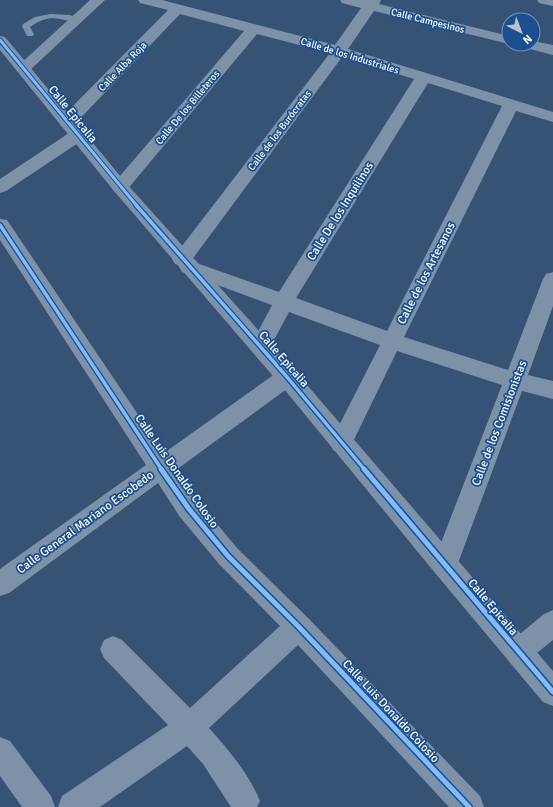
<svg xmlns="http://www.w3.org/2000/svg" width="553" height="807" font-family="Signika,sans-serif">
  <style>
    .lines { fill: none; stroke-linecap: round; stroke-linejoin: round }
    .service { fill: #7d92a8; fill-rule: evenodd }
    .minor { fill: #7d92a8; fill-rule: evenodd }
    .tertiary { fill: #7d92a8; fill-rule: evenodd }
    .cycleway-far2-casing { stroke: #1b4f8f; stroke-width: 5 }
    .cycleway-far1-casing { stroke: #1b4f8f; stroke-width: 6 }
    .cycleway-casing { stroke: #1b4f8f; stroke-width: 8 }
    .cycleway-far2 { stroke: #80bcff; stroke-width: 3 }
    .cycleway-far1 { stroke: #80bcff; stroke-width: 3.5 }
    .cycleway { stroke: #80bcff; stroke-width: 5 }
    .labels { text-anchor: middle; stroke-width: 3.5; stroke-linejoin: round; paint-order: stroke }
    .far-street-label { font-size: 10px; fill: #fff; stroke: #1b4f8f }
    .street-label { font-size: 12px; fill: #fff; stroke: #1b4f8f }
  </style>
  <rect width="100%" height="100%" fill="#365274"/>
  <g class="lines">
    <!-- service -->
    <path class="service" d="M50,14L70,15L81,19C75,24 60,18 52,18C43,19 37,22 30,27L34,34L33,36H27L22,26L23,24L35,17Z"/>
    <!-- minor -->
    <path class="minor" d="M90,0H105L29,71L24,73L19,71L16,68L19,65Z
      M138,0H162L335,45L361,8L342,3L340,0H381L379,4L509,36V44H511H509L374,11L348,49L553,112V122L516,111L404,337L508,370L543,279L546,274L553,272V306L528,375L553,381V399L522,391L454,574L445,578L436,574L432,566L502,385L397,351L349,450L341,453L333,450L330,443L380,345L289,312L267,353L260,355L253,353L250,347L272,305L182,272L179,267L180,265L175,264L172,259L330,53L257,34L126,191L120,193L114,191L111,187L114,183L244,31L180,14L73,126L67,127L61,126L59,122L61,118L168,10L140,3ZM342,57L414,79L279,292L191,261ZM428,83L502,106L387,331L296,298Z
      M537,0H553V6L539,3Z
      M533,41L553,45V55L522,47L519,44H533Z
      M78,130L84,131L86,135L84,139L6,191L0,193V179L72,131Z
      M0,219L7,220L164,453L279,371L287,368L295,371L298,377L295,383L176,470L198,501L237,548L308,618L480,796L484,807H449L298,645L209,728C228,749 249,774 260,801L257,807H231L203,764L187,746L100,807H58L62,796L168,725L104,658L100,649L104,640L113,636L122,640L190,708L280,626L219,564L180,517L158,483L9,593L0,596V569L146,465L0,240Z
      M553,610V640L527,661L518,665L509,661L505,652L509,643L544,614Z
      M0,737L10,741L51,796L55,807H22L0,776Z"/>
    <!-- tertiary -->
    <path class="tertiary" d="M0,36L5,37L126,183L295,371L553,671V706L543,702L436,574L279,383L114,191L0,50Z"/>
    <defs>
      <path id="cycleway-far2" d="M0,40L137,206"/>
      <path id="cycleway-far1" d="M136,205L287,377L365,470
        M0,225L162,470"/>
      <path id="cycleway" d="M161,469L189,509L228,556L299,627L469,807
        M364,469L553,692"/>
    </defs>
    <!-- cycleway-far2 casing -->
    <use href="#cycleway-far2" class="cycleway-far2-casing"/>
    <!-- cycleway-far1 casing -->
    <use href="#cycleway-far1" class="cycleway-far1-casing"/>
    <!-- cycleway casing -->
    <use href="#cycleway" class="cycleway-casing"/>
    <!-- cycleway-far2 -->
    <use href="#cycleway-far2" class="cycleway-far2"/>
    <!-- cycleway-far1 -->
    <use href="#cycleway-far1" class="cycleway-far1"/>
    <!-- cycleway -->
    <use href="#cycleway" class="cycleway"/>
  </g>
  <g class="labels">
    <!-- far-street labels -->
    <g class="far-street-label">
      <text transform="translate(428 20) rotate(14)" y="4">Calle Campesinos</text>
      <text transform="translate(350 55) rotate(17)" y="4">Calle de los Industriales</text>
      <text transform="translate(122 66) rotate(-46)" y="4">Calle Alba Roja</text>
      <text transform="translate(187 107) rotate(-50)" y="4">Calle De los Billeteros</text>
      <text transform="translate(279 130) rotate(-53)" y="4">Calle de los Burócratas</text>
    </g>
    <!-- street labels -->
    <g class="street-label">
      <text transform="translate(73 114) rotate(51)" y="4">Calle Epicalia</text>
      <text transform="translate(340 211) rotate(-58)" y="4">Calle De los Inquilinos</text>
      <text transform="translate(426 273) rotate(-63)" y="4">Calle de los Artesanos</text>
      <text transform="translate(284 359) rotate(49)" y="4">Calle Epicalia</text>
      <text transform="translate(499 423) rotate(-69)" y="4">Calle de los Comisionistas</text>
      <text transform="translate(177 471) rotate(55)" y="4">Calle Luis Donaldo Colosio</text>
      <text transform="translate(85 522) rotate(-36)" y="4">Calle General Mariano Escobedo</text>
      <text transform="translate(493 607) rotate(50)" y="4">Calle Epicalia</text>
      <text transform="translate(391 711) rotate(47)" y="4">Calle Luis Donaldo Colosio</text>
    </g>
  </g>
  <!-- north arrow -->
  <g transform="translate(521 32) rotate(138)"><circle r="19" fill="#1b4f8f" stroke="#7695bc"/>
  <path d="M0-3L7 15L0 10L-7 15Z" fill="#b9c2ce"/>
  <text y="-6" font-size="11" font-weight="bold" text-anchor="middle" fill="#ffffff">N</text>
  </g>
</svg>
